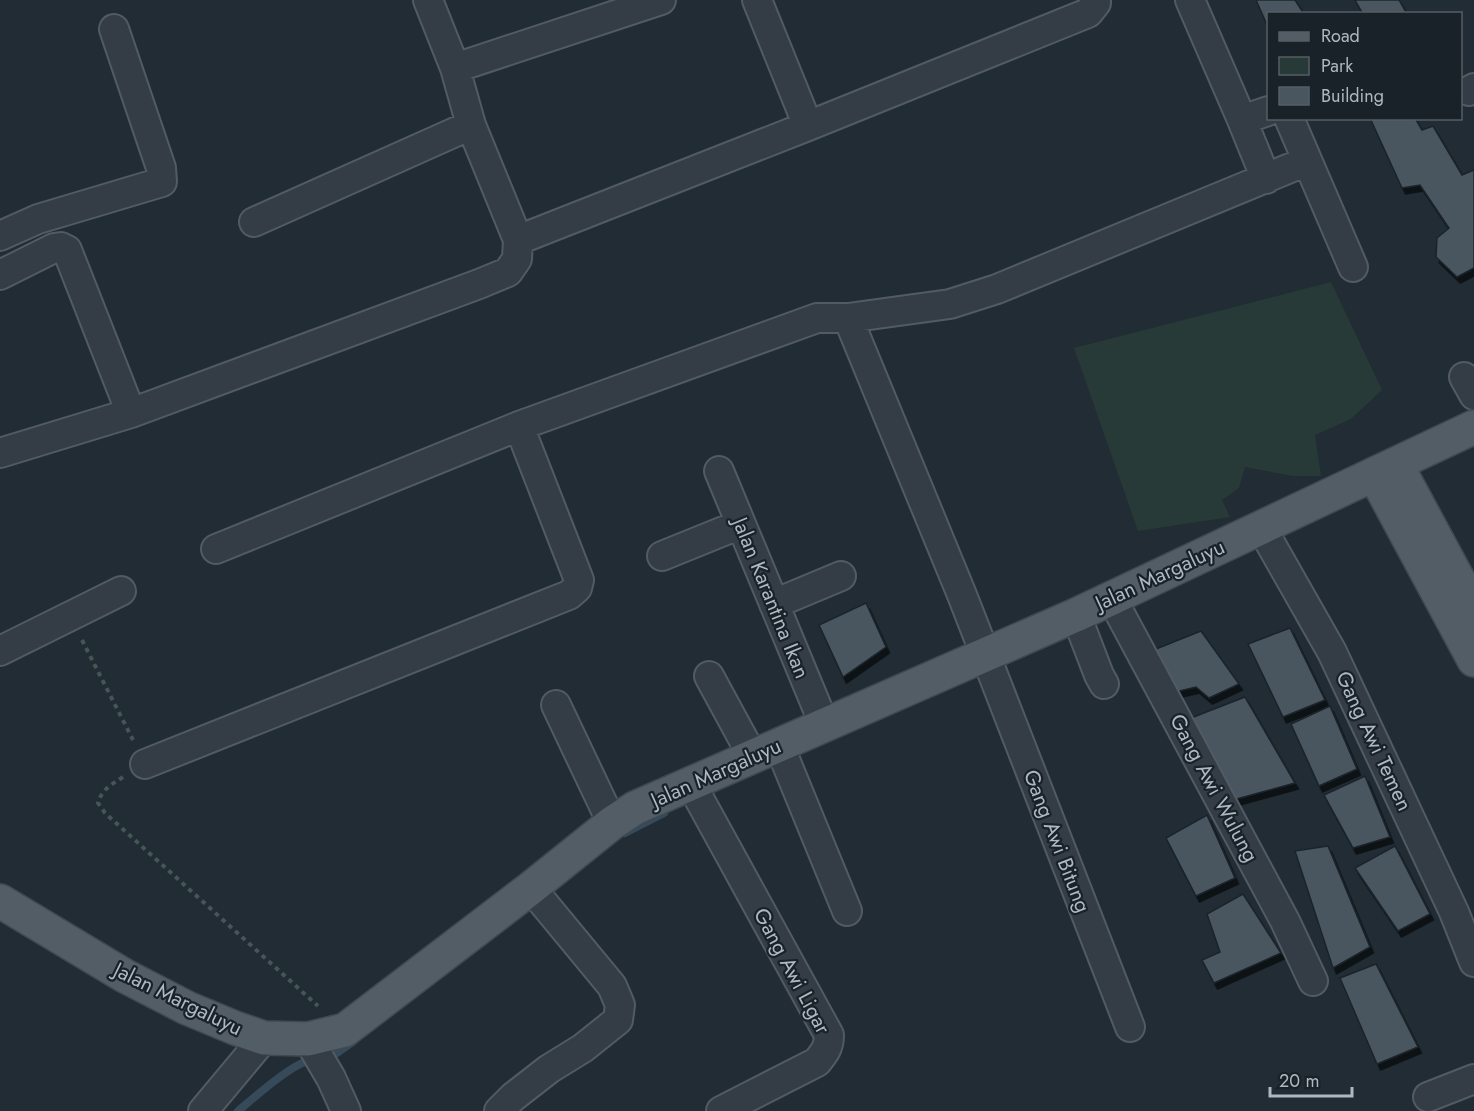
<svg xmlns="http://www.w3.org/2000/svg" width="1474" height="1111" font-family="Jost,sans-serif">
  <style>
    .green { fill: #273a37 }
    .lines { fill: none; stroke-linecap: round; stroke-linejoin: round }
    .stream { stroke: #364a5a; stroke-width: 8 }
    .building { fill: #495660; stroke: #1b242b; stroke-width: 1.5; filter: url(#shadow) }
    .minor-casing { stroke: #515b63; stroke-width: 32 }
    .major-casing { stroke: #404951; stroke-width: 36 }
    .path { stroke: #445655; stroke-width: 4; stroke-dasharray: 4.5 4.5; stroke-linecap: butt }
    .minor { stroke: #343d45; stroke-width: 28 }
    .major { stroke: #525d65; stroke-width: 33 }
    .labels { text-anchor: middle; stroke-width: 4.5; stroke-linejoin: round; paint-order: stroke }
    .street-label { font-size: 21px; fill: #aeb8c2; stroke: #192229 }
  </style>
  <defs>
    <filter id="shadow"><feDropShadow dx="3.5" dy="6" stdDeviation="0" flood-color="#0009"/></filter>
  </defs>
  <rect width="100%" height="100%" fill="#212c34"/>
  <!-- green -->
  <path class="green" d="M1331,282L1382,390L1351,419L1315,435L1321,476H1293L1245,467L1239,488L1222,500L1230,517L1138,531L1074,348Z"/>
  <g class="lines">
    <!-- stream -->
    <path class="stream" d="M625,833L664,813
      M331,1055L337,1053L354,1041
      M238,1111C255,1097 287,1068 307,1061"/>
  </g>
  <!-- building -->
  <path class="building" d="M1256,0H1295L1304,14H1268V27Z
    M1355,0H1399L1407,14H1363Z
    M1370,118H1415L1422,130L1433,126L1462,175L1474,170V268L1457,277L1436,257L1437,238L1449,228L1420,185L1402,188Z
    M866,603L886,647L843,677L819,625Z
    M1290,628L1325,700L1283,717L1248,644Z
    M1201,631L1239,684L1209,698L1196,687L1175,692L1156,649Z
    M1245,697L1295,783L1233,800L1191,718Z
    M1330,706L1357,769L1319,786L1291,724Z
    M1365,776L1390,837L1353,848L1324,795Z
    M1207,815L1235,878L1196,896L1166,838Z
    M1328,846L1370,947L1333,968L1295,851Z
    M1395,846L1430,914L1398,931L1355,868Z
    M1243,894L1281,953L1214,983L1202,960L1220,952L1207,914Z
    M1376,964L1418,1047L1377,1064L1340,978Z"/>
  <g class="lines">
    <defs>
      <path id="minor" d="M757,0L808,126
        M1190,0L1242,120L1266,179
        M455,68L661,0
        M1469,91L1474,88
        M1289,118L1353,267
        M1242,120L1268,111
        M254,222L471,125
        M0,236L38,219L162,182L161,168L114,29
        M518,240L808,126L1088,13L1096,3V0
        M0,275L54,248L61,247L67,250L131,413
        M848,318L962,595L1130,1027
        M1464,377L1474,395
        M0,453L131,413L479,284L508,272L517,259L518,240L471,125L455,68L428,0
        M719,471L824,724
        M1261,527L1332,652L1454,912L1474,962
        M216,549L519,426L817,318H848L950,304L997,289L1307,161
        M662,556L741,524
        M1111,597L1285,921L1313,981
        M774,604L841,576
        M1076,615L1099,675L1104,684
        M0,651L121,591
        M709,676L753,757
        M556,705L612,823
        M779,745L847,911
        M145,764L569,595L577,588L579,580L519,426
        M691,784L829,1035C829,1047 825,1052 817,1062L721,1111
        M308,1039L331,1078L346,1111
        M1428,1097L1474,1079
        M203,1111L264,1038
        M499,1111L513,1097L549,1069L583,1048L618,1020L620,1005L612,986L531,888"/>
      <path id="major" d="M1396,464L1474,609
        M1374,474L1474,660
        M0,901L125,976L187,1008L235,1028L264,1038L308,1039L345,1030L531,888L612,823L635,808L1076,615L1474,427"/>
    </defs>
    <!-- minor casing -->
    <use href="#minor" class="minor-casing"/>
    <!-- major casing -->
    <use href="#major" class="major-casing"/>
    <!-- path -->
    <path class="path" d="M82,640L133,740
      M123,777C111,785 102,789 98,803L105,813L318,1006"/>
    <!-- minor -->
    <use href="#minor" class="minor"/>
    <!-- major -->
    <use href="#major" class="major"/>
  </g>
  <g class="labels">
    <!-- street labels -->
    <g class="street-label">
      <text transform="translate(1160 575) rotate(-25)" y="7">Jalan Margaluyu</text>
      <text transform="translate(771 598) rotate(68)" y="7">Jalan Karantina Ikan</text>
      <text transform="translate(1374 741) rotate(65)" y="7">Gang Awi Temen</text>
      <text transform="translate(716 773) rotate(-24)" y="7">Jalan Margaluyu</text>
      <text transform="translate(1214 788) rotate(62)" y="7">Gang Awi Wulung</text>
      <text transform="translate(1057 841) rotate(69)" y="7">Gang Awi Bitung</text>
      <text transform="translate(792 971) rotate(62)" y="7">Gang Awi Ligar</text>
      <text transform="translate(178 999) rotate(26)" y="7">Jalan Margaluyu</text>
    </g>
  </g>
  <!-- legend -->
  <rect x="1267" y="12" width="195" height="108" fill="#192229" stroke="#555e66" stroke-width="1.5"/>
  <rect x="1279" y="32" width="30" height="9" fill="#525d65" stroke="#555e66" stroke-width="1.5"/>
  <text x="1321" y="42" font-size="18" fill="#aeb8c2">Road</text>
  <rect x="1279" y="57" width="30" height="18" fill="#273a37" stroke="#555e66" stroke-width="1.5"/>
  <text x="1321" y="72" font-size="18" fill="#aeb8c2">Park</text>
  <rect x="1279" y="87" width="30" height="18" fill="#495660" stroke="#555e66" stroke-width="1.5"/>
  <text x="1321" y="102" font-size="18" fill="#aeb8c2">Building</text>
  <!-- scale -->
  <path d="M1270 1087v9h82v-9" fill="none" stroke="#aeb8c2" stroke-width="3"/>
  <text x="1279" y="1087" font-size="18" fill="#aeb8c2" stroke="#192229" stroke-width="4.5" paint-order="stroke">20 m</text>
</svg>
